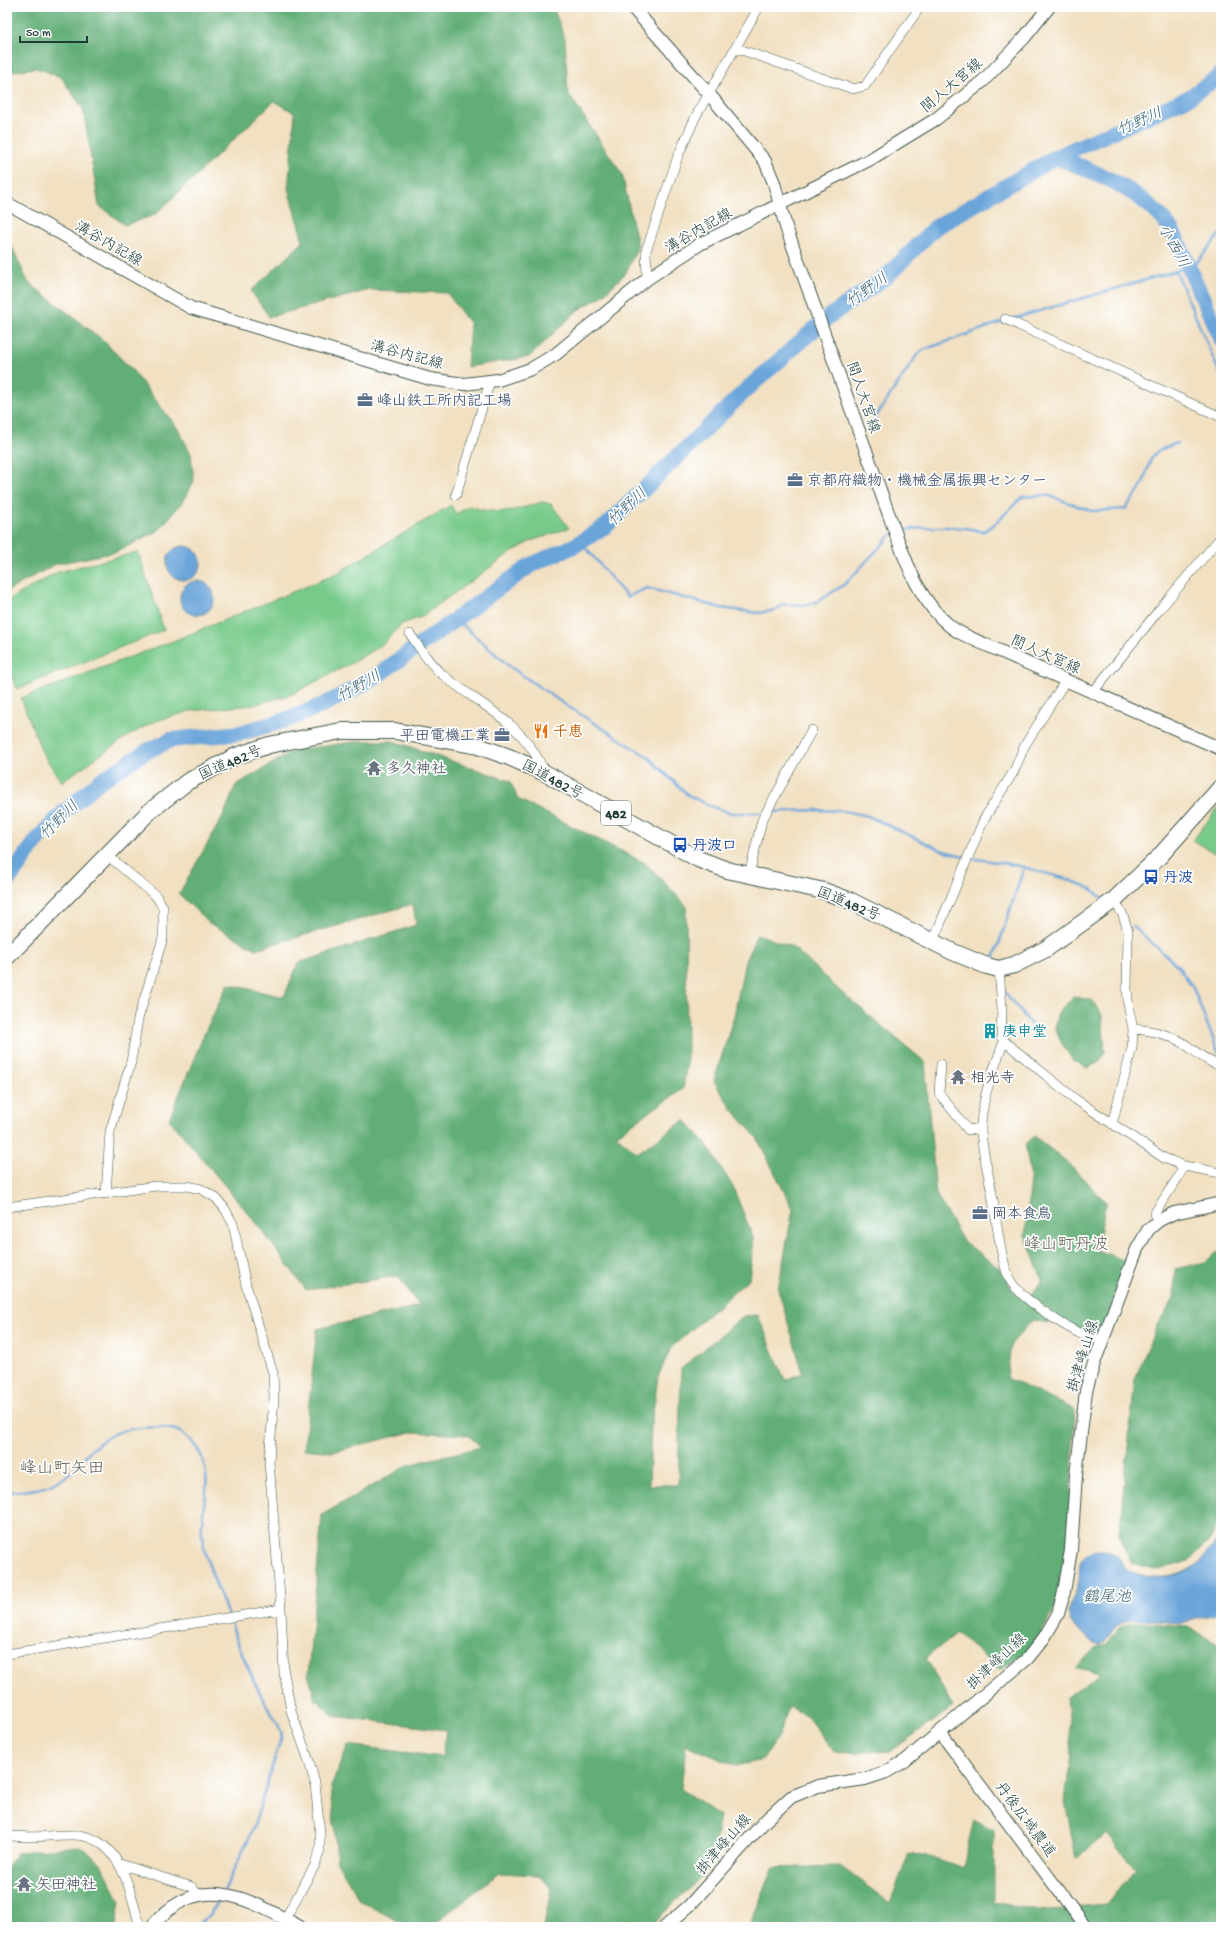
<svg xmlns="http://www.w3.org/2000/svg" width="1228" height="1934" font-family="'Gochi Hand','Klee One',sans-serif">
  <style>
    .green { fill: #78ca8b; stroke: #4c8460 }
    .forest { fill: #62ae77; stroke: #407656 }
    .water { fill: #6aa5da; stroke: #447187 }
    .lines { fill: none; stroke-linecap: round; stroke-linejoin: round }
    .stream { stroke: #6aa5da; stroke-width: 2.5 }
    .river { stroke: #6aa5da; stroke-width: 16 }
    .street-casing { stroke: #3e5549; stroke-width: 10 }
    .secondary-casing { stroke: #3e5549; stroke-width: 14 }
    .highway-casing { stroke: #3e5549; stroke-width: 18 }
    .street { stroke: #fff; stroke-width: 9 }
    .secondary { stroke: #fff; stroke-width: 12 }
    .highway { stroke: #fff; stroke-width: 16 }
    .labels { text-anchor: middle; stroke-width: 3.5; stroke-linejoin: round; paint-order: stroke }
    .shield { fill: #fff; stroke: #627771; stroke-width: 1 }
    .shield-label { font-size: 14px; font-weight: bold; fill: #1f3d34 }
    .street-label { font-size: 15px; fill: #1f3d34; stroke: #fff }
    .service-label { font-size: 15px; font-weight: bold; fill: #4e5e75; stroke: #fff; text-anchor: start }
    .food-label { font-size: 15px; font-weight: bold; fill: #c56008; stroke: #fff; text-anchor: start }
    .worship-label { font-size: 15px; font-weight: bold; fill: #5b616d; stroke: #fff; text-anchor: start }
    .transit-label { font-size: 15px; font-weight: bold; fill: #164399; stroke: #fff; text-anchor: start }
    .culture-label { font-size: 15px; font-weight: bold; fill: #0d838f; stroke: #fff; text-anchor: start }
    .water-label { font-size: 16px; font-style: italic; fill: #39616e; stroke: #fff }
    .quarter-label { font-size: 17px; fill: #5e5c4d; stroke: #fff }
  </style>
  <rect width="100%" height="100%" fill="#fff"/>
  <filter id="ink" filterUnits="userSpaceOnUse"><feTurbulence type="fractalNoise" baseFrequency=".025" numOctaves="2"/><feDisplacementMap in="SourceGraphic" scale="8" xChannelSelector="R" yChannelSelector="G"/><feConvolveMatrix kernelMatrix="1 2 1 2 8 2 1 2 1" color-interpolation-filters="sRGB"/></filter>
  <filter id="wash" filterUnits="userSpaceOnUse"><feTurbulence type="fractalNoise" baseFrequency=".012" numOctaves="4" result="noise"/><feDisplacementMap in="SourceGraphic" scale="16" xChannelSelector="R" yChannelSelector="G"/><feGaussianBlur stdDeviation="0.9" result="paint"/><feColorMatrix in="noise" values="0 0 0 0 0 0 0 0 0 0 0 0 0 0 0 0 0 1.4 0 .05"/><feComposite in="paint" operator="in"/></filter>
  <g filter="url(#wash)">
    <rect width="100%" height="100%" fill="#f1e0c1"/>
    <!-- green -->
    <path class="green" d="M542,502L551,504L569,528L531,541L506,556L421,617L402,624L384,643L354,662L290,695L253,705L190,711L153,722L125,738L61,782L42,752L21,698L173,641L334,575L451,505L456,514L469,506C499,516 513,511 542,502Z
      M138,552L164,630L17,689L7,667V601L58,572Z
      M1221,804V857L1193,840Z"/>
    <!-- forest -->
    <path class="forest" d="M7,7H553L565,39L568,93L622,174L638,246L626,273L601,297L578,310L529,357L467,367L470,324L447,293L370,290L269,317L251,291L303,242L288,189L295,113L274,101L155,215L125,225L99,206L83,109L61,77L36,68L7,72Z
      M7,236L28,282L103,340L133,371L179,430L191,454L194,481L181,504L158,531L116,552L56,564L7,591Z
      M361,741H393L510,781L518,799L645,863L686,905L687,1062L683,1089L616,1135L637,1153L685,1120L705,1142L733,1187L754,1240L749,1279L671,1348L658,1377L651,1426L649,1485H678L681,1369L743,1316L758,1315L785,1380L803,1373L778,1289L793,1209L757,1138L731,1108L714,1081L734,1016L745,961L757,934L793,947L841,992L925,1062L936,1194L963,1241L999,1268L1015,1293L1052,1320L1048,1323L1033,1320L1011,1344L1007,1378L1075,1410L1068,1538L1059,1592L1054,1611L1040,1635L1022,1656L999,1670L957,1633L926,1658L953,1707L891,1751L835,1753L805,1714L789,1707L778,1736L763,1760L736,1766L686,1745L681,1789L720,1816L715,1843L701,1877L649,1927H544L551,1888L538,1875L499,1873L430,1927H409L360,1901L337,1862L331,1786L348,1745L442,1757L446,1730L334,1716L315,1699L308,1674L322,1515L408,1465L481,1447L468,1435L411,1432L333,1452L304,1449L317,1329L419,1306L398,1276L306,1290L258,1225L169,1119L205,1032L228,984L284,997L298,963L416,925L413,904L256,949L209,923L179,894L224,814L236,785L295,750Z
      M1073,997L1092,1000L1102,1016L1105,1052L1098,1063L1087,1068L1073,1061L1061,1042L1055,1028L1057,1014Z
      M1034,1136L1066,1161L1106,1202L1097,1250L1129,1262L1102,1331C1083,1342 1047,1308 1031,1296L1042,1280L1025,1235L1031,1179L1025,1144Z
      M1218,1252L1221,1253V1517L1210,1540L1189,1561L1158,1570L1132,1563L1119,1534L1135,1379L1157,1325L1174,1299L1175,1269L1205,1262Z
      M1132,1622L1186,1626L1221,1646V1927H749L773,1868L840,1866L890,1903L909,1853L938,1859L963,1868L974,1819L994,1830V1902L1038,1911L1107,1905L1136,1869L1107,1834L1076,1858L1065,1802L1071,1753L1066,1697L1101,1673L1076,1668L1095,1648L1107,1644L1119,1628Z
      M80,1846L101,1863L120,1901L116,1927H7V1866L17,1853L28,1851Z"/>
    <!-- water -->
    <path class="water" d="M167 563a17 17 0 1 1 34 0a17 17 0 1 1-34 0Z
      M180 598a17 17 0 1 1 34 0a17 17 0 1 1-34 0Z
      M1221,1532L1220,1613L1181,1623L1131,1619L1116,1626L1105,1641L1100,1645C1093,1643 1088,1638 1082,1633C1055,1612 1075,1605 1079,1579C1080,1573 1078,1564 1083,1558C1089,1549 1108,1549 1117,1556C1121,1559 1123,1564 1124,1569C1167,1588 1201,1574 1221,1532Z"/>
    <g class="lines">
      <!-- stream -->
      <path class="stream" d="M1176,271L1221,376
        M1012,319L1176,271L1197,262L1221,233
        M867,430L917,355L923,350L1005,321
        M898,531C923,527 960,524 983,532L997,522L1022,497L1047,495L1092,511L1125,509C1131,501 1139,492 1143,483C1153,455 1147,454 1177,443
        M581,542L627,597L647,588L721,608L758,613L776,610L784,604L806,605L817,602L845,584L892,534
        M456,619L509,666L564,704L648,757L688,795L710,806L731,813H763
        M768,812L815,810L844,811L868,816L941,850L966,857
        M971,858L1015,865L1067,879L1092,889L1105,901
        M1133,926L1178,966L1193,988L1221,1059
        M993,962L1024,867
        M1004,991L1034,1028
        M7,1492C24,1491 42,1490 57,1482C71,1476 81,1459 92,1449C98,1444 104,1440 110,1436C124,1427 164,1424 180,1432C193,1439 203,1455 205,1468C210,1490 200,1513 202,1535C205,1562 219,1590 228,1616
        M224,1891L253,1829L282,1735C278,1720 269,1711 262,1697C250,1674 238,1645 230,1620
        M196,1927L210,1914L220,1899"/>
      <!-- river -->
      <path class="river" d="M1056,157C1097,172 1142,191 1169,226C1178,239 1184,256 1190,270C1200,293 1211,316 1221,339
        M7,882L37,840L64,812L100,781L147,751L171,740L240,733L286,720L321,706L371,680L531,565L574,546L606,526L747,389L827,318L887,276L936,227L1056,157L1188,98L1221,75"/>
    </g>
  </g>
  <g filter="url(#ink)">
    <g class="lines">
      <defs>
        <path id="street" d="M736,48L853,89L865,86L920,7
          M647,279L646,251L678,156L696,116L759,7
          M1005,319L1221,417
          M456,495L490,381
          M410,634C420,648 429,664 443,675C483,708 523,721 545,773
          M1093,692L1159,610L1221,537
          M749,875L762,820L812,730
          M933,941L984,819L1014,771L1025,745L1066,680
          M999,969L1002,1008L1001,1037L1004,1041L1075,1099L1164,1158L1184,1166L1221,1173
          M1133,1029C1150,1030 1164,1033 1178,1040C1193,1048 1205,1062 1221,1066
          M1004,1041C994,1069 981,1098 981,1129C982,1155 991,1181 994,1206C997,1226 1001,1260 1009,1278C1017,1296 1061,1324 1079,1333C1086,1337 1095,1338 1103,1340
          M941,1064L939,1093L968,1130L981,1128
          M1112,1124L1132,1048L1133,1029L1129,1010L1127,990L1128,931L1123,915L1114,900
          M106,1194L110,1132L131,1062L138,1019L163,938V907L156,896L107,855
          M7,1207L156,1186H187L201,1189L216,1198L225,1209L233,1224L246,1285L273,1373L274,1398L269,1462L281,1609L284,1673L291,1711L309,1761L315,1783L320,1833V1850L315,1865L285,1919
          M1158,1221L1154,1214L1177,1179L1184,1166
          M7,1654L281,1609
          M7,1835C29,1840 52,1834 74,1835C121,1836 130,1891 140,1927
          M120,1864L192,1887L198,1895"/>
        <path id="secondary" d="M632,7L709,94L765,161L774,183L786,227L894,529C907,565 920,602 951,627C960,634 973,639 984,644L1221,749
          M7,203L191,308L430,379L464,384L498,380L531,369L556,354L647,279L700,244L869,160L936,119L983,81L1024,38L1049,7
          M940,1732L1086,1927
          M151,1927C200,1870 245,1897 300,1927
          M665,1927L689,1906L766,1820L791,1797L818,1786L865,1779L886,1772L905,1761L1027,1659L1044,1638L1058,1614L1064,1592L1071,1550L1076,1475L1086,1391L1094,1363L1137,1249L1148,1230L1158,1221L1174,1213L1221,1203"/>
        <path id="highway" d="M7,957L149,812L187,782L236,756L269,745L341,731H395L478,746L509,757L545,773L698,859L727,870L824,891L851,901L953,952L987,966L999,969L1014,965L1046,949L1114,900L1159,857L1221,787"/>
      </defs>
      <!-- street casing -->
      <use href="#street" class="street-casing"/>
      <!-- secondary casing -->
      <use href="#secondary" class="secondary-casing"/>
      <!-- highway casing -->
      <use href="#highway" class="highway-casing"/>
      <!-- street -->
      <use href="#street" class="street"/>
      <!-- secondary -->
      <use href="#secondary" class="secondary"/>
      <!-- highway -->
      <use href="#highway" class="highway"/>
    </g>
  </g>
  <!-- icons -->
  <defs>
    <symbol id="office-bare" viewBox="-9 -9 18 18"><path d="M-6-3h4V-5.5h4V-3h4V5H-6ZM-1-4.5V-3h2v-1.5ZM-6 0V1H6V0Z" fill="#5c6f8a" stroke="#fff" stroke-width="2.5" paint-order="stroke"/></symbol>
    <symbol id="restaurant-bare" viewBox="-9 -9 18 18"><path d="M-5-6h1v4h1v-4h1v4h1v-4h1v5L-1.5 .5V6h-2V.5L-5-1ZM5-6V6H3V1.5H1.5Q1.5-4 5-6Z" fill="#e8710a" stroke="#fff" stroke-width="2.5" paint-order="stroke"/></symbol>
    <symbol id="temple-bare" viewBox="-9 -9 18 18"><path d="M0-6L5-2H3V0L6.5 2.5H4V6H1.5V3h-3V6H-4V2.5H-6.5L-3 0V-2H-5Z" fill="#6b7280" stroke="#fff" stroke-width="2.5" paint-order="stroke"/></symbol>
    <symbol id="bus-bare" viewBox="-9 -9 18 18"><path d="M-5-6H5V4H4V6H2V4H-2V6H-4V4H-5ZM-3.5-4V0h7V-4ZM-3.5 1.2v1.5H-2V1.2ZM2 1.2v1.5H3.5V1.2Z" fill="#1a4fb4" stroke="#fff" stroke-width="2.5" paint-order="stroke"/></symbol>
    <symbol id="building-bare" viewBox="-9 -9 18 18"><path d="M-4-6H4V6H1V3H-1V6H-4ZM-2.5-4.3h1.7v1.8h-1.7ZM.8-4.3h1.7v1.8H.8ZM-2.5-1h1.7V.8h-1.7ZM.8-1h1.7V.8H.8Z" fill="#0f9aa8" stroke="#fff" stroke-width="2.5" paint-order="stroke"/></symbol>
  </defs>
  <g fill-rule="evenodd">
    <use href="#office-bare" x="354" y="389" width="22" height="22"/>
    <use href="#office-bare" x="784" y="469" width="22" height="22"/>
    <use href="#restaurant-bare" x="530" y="720" width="22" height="22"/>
    <use href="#office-bare" x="491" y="724" width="22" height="22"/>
    <use href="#temple-bare" x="363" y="757" width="22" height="22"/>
    <use href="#bus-bare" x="669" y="834" width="22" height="22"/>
    <use href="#bus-bare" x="1140" y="866" width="22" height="22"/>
    <use href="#building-bare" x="979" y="1020" width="22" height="22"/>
    <use href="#temple-bare" x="947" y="1066" width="22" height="22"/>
    <use href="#office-bare" x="969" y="1202" width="22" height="22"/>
    <use href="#temple-bare" x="13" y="1873" width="22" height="22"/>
  </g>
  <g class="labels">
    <!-- shield labels -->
    <rect class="shield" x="601" y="801" width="30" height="24" rx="3"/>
    <g class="shield-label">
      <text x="616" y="818">482</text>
    </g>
    <!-- street labels -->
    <g class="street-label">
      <text transform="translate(951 85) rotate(-40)" y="5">間人大宮線</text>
      <text transform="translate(698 230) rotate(-30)" y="5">溝谷内記線</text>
      <text transform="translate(109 243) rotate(30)" y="5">溝谷内記線</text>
      <text transform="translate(407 354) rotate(15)" y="5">溝谷内記線</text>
      <text transform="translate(864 397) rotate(71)" y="5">間人大宮線</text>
      <text transform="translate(1046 654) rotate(24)" y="5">間人大宮線</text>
      <text transform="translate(230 762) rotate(-23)" y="5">国道482号</text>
      <text transform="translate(553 779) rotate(28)" y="5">国道482号</text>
      <text transform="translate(849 903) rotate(22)" y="5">国道482号</text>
      <text transform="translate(1082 1356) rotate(-73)" y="5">掛津峰山線</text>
      <text transform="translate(996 1661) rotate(-43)" y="5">掛津峰山線</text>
      <text transform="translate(1026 1819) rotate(53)" y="5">丹後広域農道</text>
      <text transform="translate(723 1844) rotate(-49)" y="5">掛津峰山線</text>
    </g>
    <!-- service labels -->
    <g class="service-label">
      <text x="377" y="405">峰山鉄工所内記工場</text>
      <text x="807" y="485">京都府織物・機械金属振興センター</text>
      <text x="490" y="740" text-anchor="end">平田電機工業</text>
      <text x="992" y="1218">岡本食鳥</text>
    </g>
    <!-- food labels -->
    <g class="food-label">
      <text x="553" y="736">千恵</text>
    </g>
    <!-- worship labels -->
    <g class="worship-label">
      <text x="386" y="773">多久神社</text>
      <text x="970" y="1082">相光寺</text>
      <text x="36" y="1889">矢田神社</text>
    </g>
    <!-- transit labels -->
    <g class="transit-label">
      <text x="692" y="850">丹波口</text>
      <text x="1163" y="882">丹波</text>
    </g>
    <!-- culture labels -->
    <g class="culture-label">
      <text x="1002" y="1036">庚申堂</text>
    </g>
    <!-- water labels -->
    <g class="water-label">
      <text transform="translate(1139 120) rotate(-24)" y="6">竹野川</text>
      <text transform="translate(1175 245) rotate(61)" y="6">小西川</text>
      <text transform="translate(866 289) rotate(-36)" y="6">竹野川</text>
      <text transform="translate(626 506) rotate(-44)" y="6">竹野川</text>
      <text transform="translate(358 685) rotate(-30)" y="6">竹野川</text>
      <text transform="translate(58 819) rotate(-45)" y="6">竹野川</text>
      <text x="1107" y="1601">鶴尾池</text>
    </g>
    <!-- quarter labels -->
    <g class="quarter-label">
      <text x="1066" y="1249">峰山町丹波</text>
      <text x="62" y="1473">峰山町矢田</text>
    </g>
  </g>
  <!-- margin -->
  <rect width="1228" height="1934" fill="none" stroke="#fff" stroke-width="24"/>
  <!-- scale -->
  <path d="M20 36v6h67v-6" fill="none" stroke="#1f3d34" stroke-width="2"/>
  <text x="26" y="36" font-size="12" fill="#1f3d34" stroke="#ffffff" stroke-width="3" paint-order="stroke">50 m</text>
</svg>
